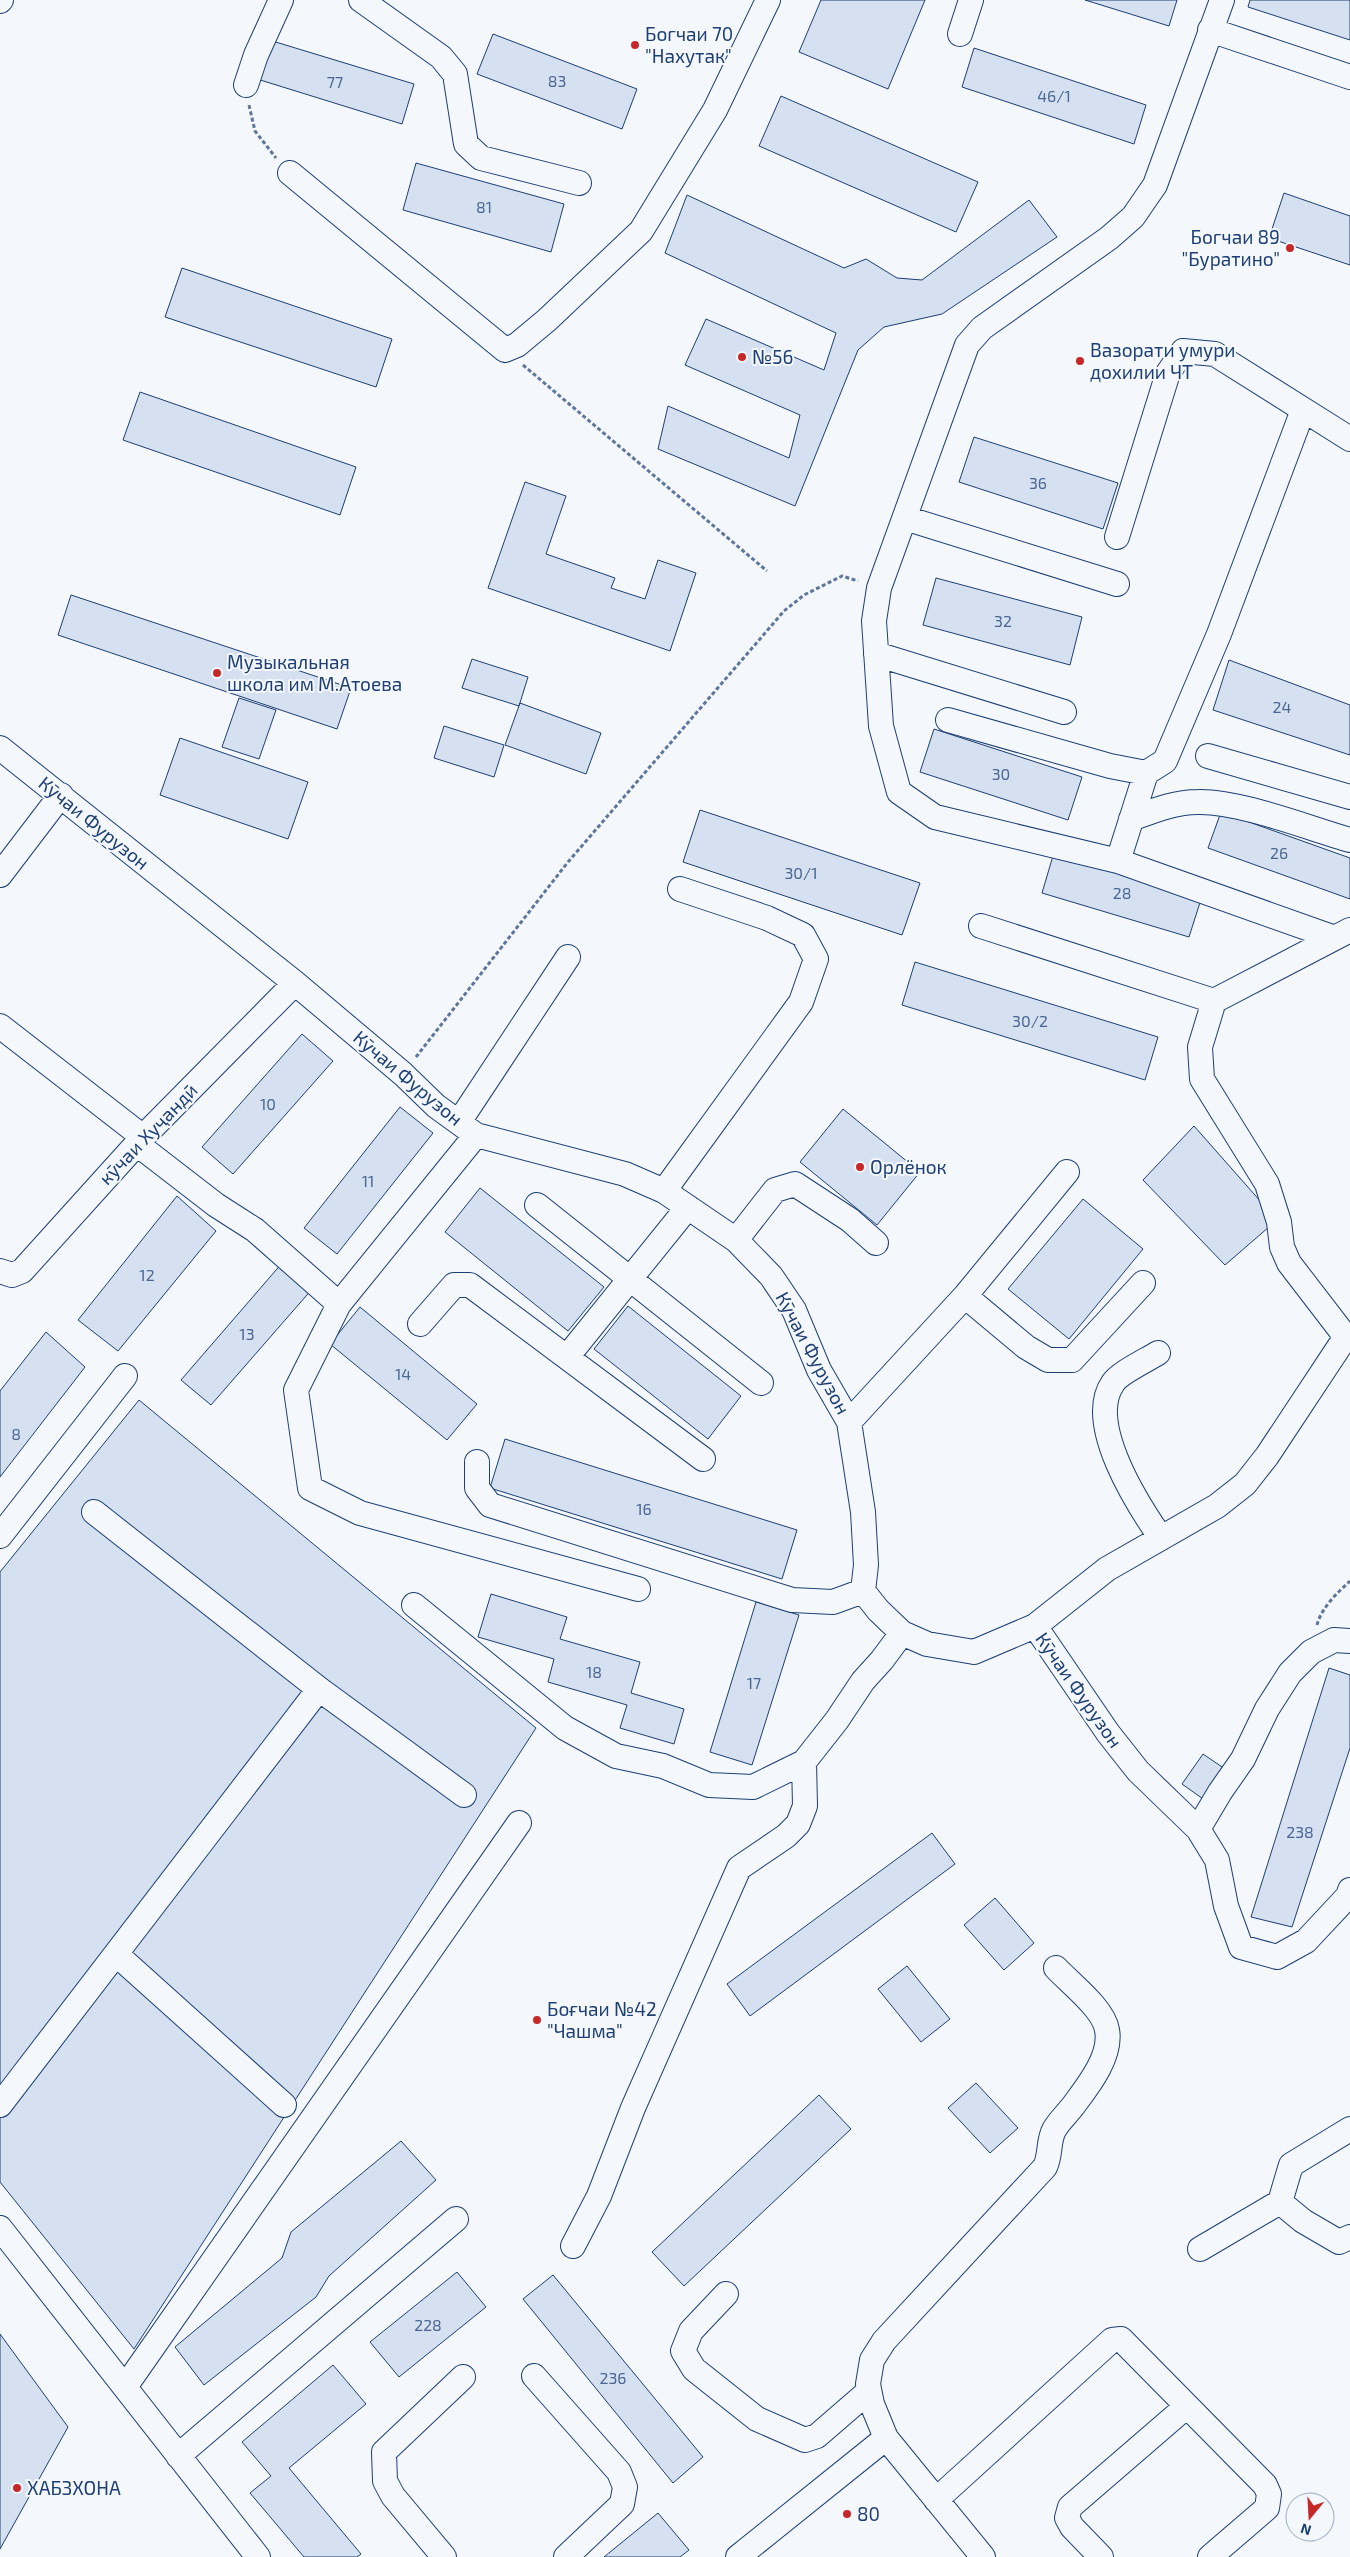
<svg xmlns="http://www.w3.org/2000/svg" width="1350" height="2557" font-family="'Exo 2',sans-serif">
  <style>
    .building { fill: #d5e0f0; stroke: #1d3f73 }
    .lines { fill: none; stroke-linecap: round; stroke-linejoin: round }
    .minor-casing { stroke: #1d3f73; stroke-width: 26 }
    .path { stroke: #5e769c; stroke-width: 3; stroke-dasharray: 4 2.5; stroke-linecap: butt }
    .minor { stroke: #f4f7fb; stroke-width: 24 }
    .poi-dot { fill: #c62828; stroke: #f4f7fb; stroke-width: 2 }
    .labels { text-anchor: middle; stroke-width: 4; stroke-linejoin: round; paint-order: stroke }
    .number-label { font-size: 16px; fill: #4b6792 }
    .poi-label { font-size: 19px; fill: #1d3f73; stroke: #f4f7fb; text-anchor: start }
    .street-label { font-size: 19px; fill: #1d3f73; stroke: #f4f7fb }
  </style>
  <rect width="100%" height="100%" fill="#f4f7fb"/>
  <!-- building -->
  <path class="building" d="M821,0H925L888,89L799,52Z
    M1085,0H1177L1169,26Z
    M1250,0H1350V40L1248,7Z
    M493,34L637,89L622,129L477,74Z
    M269,40L414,84L402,124L257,79Z
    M974,48L1146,105L1134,144L962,87Z
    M781,96L978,182L956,232L759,146Z
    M416,163L564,204L551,252L403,210Z
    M1284,193L1350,216V265L1269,238Z
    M687,195L844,268L866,259L897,278L922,280L1029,200L1057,237L942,314L884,327L858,350L795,506L658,449L668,406L789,458L800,415L685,365L706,319L824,370L836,333L665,253Z
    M182,268L392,339L376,387L165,317Z
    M140,392L356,467L340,515L123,440Z
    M974,437L1118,483L1103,529L959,482Z
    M525,482L566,496L546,554L615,578L611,588L645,599L658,560L696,573L670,651L488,588Z
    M936,578L1082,617L1070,665L923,625Z
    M71,595L351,688L337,729L58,635Z
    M472,659L528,677L519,706L462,688Z
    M1229,660L1350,705V755L1213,710Z
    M239,698L276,710L259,759L222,747Z
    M520,703L601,733L586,774L505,745Z
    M444,726L504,745L494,777L434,758Z
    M934,729L1082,777L1068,820L920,772Z
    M180,738L308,782L288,839L160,795Z
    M700,810L920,883L902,935L683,862Z
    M1221,812L1350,858V899L1208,848Z
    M1055,849L1203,893L1189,937L1042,893Z
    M915,962L1158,1037L1145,1080L902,1005Z
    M302,1034L333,1061L233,1174L202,1147Z
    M400,1107L433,1133L337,1254L304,1228Z
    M843,1109L920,1172L877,1225L800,1162Z
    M1194,1126L1277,1220L1225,1265L1143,1180Z
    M480,1188L604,1287L568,1331L445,1232Z
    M177,1196L216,1231L118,1351L78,1320Z
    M1083,1199L1143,1249L1069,1339L1008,1289Z
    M283,1262L313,1288L211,1405L181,1380Z
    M628,1306L741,1396L708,1439L594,1349Z
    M360,1307L477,1404L447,1440L330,1344Z
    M46,1332L85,1367L0,1477V1391Z
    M139,1400L536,1728L134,2349L0,2182V1572Z
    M505,1439L797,1530L782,1579L490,1488Z
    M491,1594L567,1617L560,1639L640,1662L631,1693L684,1709L674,1744L620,1728L627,1705L548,1682L554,1659L478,1637Z
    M756,1602L799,1615L752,1765L710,1752Z
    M1329,1668L1350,1675V1748L1292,1927L1251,1917Z
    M1203,1754L1228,1771L1206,1801L1182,1784Z
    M932,1833L955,1864L750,2016L727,1984Z
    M995,1898L1034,1943L1004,1970L964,1925Z
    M907,1966L950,2019L921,2042L878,1989Z
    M976,2083L1018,2128L990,2153L948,2108Z
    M819,2095L851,2129L684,2286L652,2252Z
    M401,2141L436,2180L329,2276L316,2297L204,2385L175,2347L282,2258L291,2232Z
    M457,2272L486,2307L399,2377L370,2342Z
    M553,2275L703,2457L673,2483L523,2299Z
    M0,2334L68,2427L0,2549Z
    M333,2365L366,2404L289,2468L361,2554L357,2557H304L250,2493L271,2476L242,2442Z
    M658,2513L689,2550L680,2557H604Z"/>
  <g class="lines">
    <defs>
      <path id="minor" d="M361,0L441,57L455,74L466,144L481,158L579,183
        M1222,0L1155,185L1133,217L1109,238L982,328L967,345L879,588L874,621L881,726L899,792L935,817L1118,861L1335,938
        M0,1L1,0
        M1210,30L1350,77
        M960,34L971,0
        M246,85L256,55L281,0
        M290,173L505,350L517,345L547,320L641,231L715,110L768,0
        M905,518L1117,584
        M1117,537L1168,373L1183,351L1215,354L1350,439
        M876,654L1064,712
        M948,720L1110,766L1146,773L1165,761L1219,634L1303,410
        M0,748L295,983L403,1074L436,1106L476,1135L625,1174L664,1191L736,1240L771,1276L794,1310L819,1370L849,1422L863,1512L866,1565L863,1591L878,1610L902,1633L927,1644L974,1652L1035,1626L1108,1733L1138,1771L1198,1829L1217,1860L1226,1906L1241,1947L1277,1957L1306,1941L1348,1896L1350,1890
        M1208,756L1350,797
        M1131,819C1153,811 1174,802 1198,802C1240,801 1308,828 1350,840
        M1118,861L1146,773
        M0,875L61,795
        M981,926L1214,1001
        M0,1026L143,1137
        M459,1122L568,957
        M476,1135L339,1304L296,1390L310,1488L360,1513L638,1589
        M137,1144L216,1205L255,1230L339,1304
        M664,1191L801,1002L816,959L803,935L767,918L680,889
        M537,1205L761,1383
        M736,1240L775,1190L795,1184L850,1220L876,1243
        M0,1271L12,1275L22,1271L143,1137L295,983
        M965,1296L1026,1347L1048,1360H1072L1143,1283
        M420,1324L454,1285H470L703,1459
        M1158,1353C1147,1360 1119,1373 1113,1383C1085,1423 1138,1505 1161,1538
        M567,1357L688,1207
        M849,1422L965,1296L1067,1172
        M477,1462V1488L490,1505L792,1600L833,1602L863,1591
        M94,1512L319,1689L464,1795
        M0,1536L125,1376
        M414,1605L565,1728L616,1756L663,1766L709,1785L753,1787L804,1762L837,1720L863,1681L882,1660L902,1633
        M1035,1626L1107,1569L1217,1506L1245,1484L1267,1456L1343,1341L1342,1332L1289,1263L1282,1247L1279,1222L1267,1184L1202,1079L1200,1047L1214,1001L1350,930
        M1198,1829L1220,1792L1243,1759L1267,1709L1290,1673L1311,1652L1334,1640L1350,1641
        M116,1954L284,2105
        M0,2105L319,1689
        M1350,2129L1291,2165L1280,2202L1303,2221L1339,2242L1350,2237
        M0,2228L258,2557
        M573,2246L599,2196L633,2108L739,1868L786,1836L798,1824L805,1806L804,1762
        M1200,2249L1280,2202
        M726,2294L691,2331L683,2351L694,2369L757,2419L805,2440L817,2436L869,2391
        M534,2376L619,2472L625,2487L622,2504L566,2557
        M125,2387L519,1823
        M178,2456L456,2219
        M936,2500L1112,2340L1121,2339L1265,2485L1269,2494L1267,2508L1210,2557
        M444,2557L393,2496L385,2481L384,2452L463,2377
        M738,2557L886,2438
        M983,2557L886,2438L872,2404L868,2384L872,2360L884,2341L1045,2167C1051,2155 1048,2141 1054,2130C1059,2121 1067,2114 1073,2106C1088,2086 1112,2056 1107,2030C1104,2009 1070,1983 1056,1968
        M1101,2557L1072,2527L1067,2518L1070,2507L1187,2406"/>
    </defs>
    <!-- minor casing -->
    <use href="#minor" class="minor-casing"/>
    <!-- path -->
    <path class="path" d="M249,105L255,131L276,158
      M523,365L767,571
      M416,1057L568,862L784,611L804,595L842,576L858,581
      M1317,1625C1321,1608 1338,1592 1350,1581"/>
    <!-- minor -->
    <use href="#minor" class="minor"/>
  </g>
  <!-- markers -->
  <g class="poi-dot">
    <circle cx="635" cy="45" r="5"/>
    <circle cx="1290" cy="248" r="5"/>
    <circle cx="742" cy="357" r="5"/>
    <circle cx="1080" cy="361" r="5"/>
    <circle cx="217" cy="673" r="5"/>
    <circle cx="860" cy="1167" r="5"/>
    <circle cx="537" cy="2020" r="5"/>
    <circle cx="17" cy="2488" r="5"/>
    <circle cx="847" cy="2514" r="5"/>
  </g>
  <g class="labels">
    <!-- number labels -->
    <g class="number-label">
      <text x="557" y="87">83</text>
      <text x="335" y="88">77</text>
      <text x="1054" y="102">46/1</text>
      <text x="484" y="213">81</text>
      <text x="1038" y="489">36</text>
      <text x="1003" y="627">32</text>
      <text x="1282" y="713">24</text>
      <text x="1001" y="780">30</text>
      <text x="1279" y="859">26</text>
      <text x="801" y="879">30/1</text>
      <text x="1122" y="899">28</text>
      <text x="1030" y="1027">30/2</text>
      <text x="268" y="1110">10</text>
      <text x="368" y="1187">11</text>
      <text x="147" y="1281">12</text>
      <text x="247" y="1340">13</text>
      <text x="403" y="1380">14</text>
      <text x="16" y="1440">8</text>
      <text x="644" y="1515">16</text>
      <text x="594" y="1678">18</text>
      <text x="754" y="1689">17</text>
      <text x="1300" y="1838">238</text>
      <text x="428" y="2331">228</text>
      <text x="613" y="2384">236</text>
    </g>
    <!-- poi labels -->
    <g class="poi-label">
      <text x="645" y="41">Богчаи 70<tspan x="645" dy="22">"Нахутак"</tspan></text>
      <text x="1280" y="244" text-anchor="end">Богчаи 89<tspan x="1280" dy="22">"Буратино"</tspan></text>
      <text x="1090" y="357">Вазорати умури<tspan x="1090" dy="22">дохилии ЧТ</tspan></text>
      <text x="752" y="364">№56</text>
      <text x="227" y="669">Музыкальная<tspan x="227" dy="22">школа им М.Атоева</tspan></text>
      <text x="870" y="1174">Орлёнок</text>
      <text x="547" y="2016">Боғчаи №42<tspan x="547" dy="22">"Чашма"</tspan></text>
      <text x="27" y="2495">ХАБЗХОНА</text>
      <text x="857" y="2521">80</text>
    </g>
    <!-- street labels -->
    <g class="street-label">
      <text transform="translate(94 823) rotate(39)" y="7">Кӯчаи Фурузон</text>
      <text transform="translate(408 1078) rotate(40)" y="7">Кӯчаи Фурузон</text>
      <text transform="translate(148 1134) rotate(-46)" y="7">кӯчаи Хуҷандӣ</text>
      <text transform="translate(813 1353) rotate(62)" y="7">Кӯчаи Фурузон</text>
      <text transform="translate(1079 1690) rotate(55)" y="7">Кӯчаи Фурузон</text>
    </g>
  </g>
  <!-- north arrow -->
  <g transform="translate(1310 2517) rotate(198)"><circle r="24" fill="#f4f7fb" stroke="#9eadc5"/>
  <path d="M0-4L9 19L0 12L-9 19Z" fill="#c62828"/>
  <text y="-8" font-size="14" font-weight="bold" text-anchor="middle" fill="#1d3f73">N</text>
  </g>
</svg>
